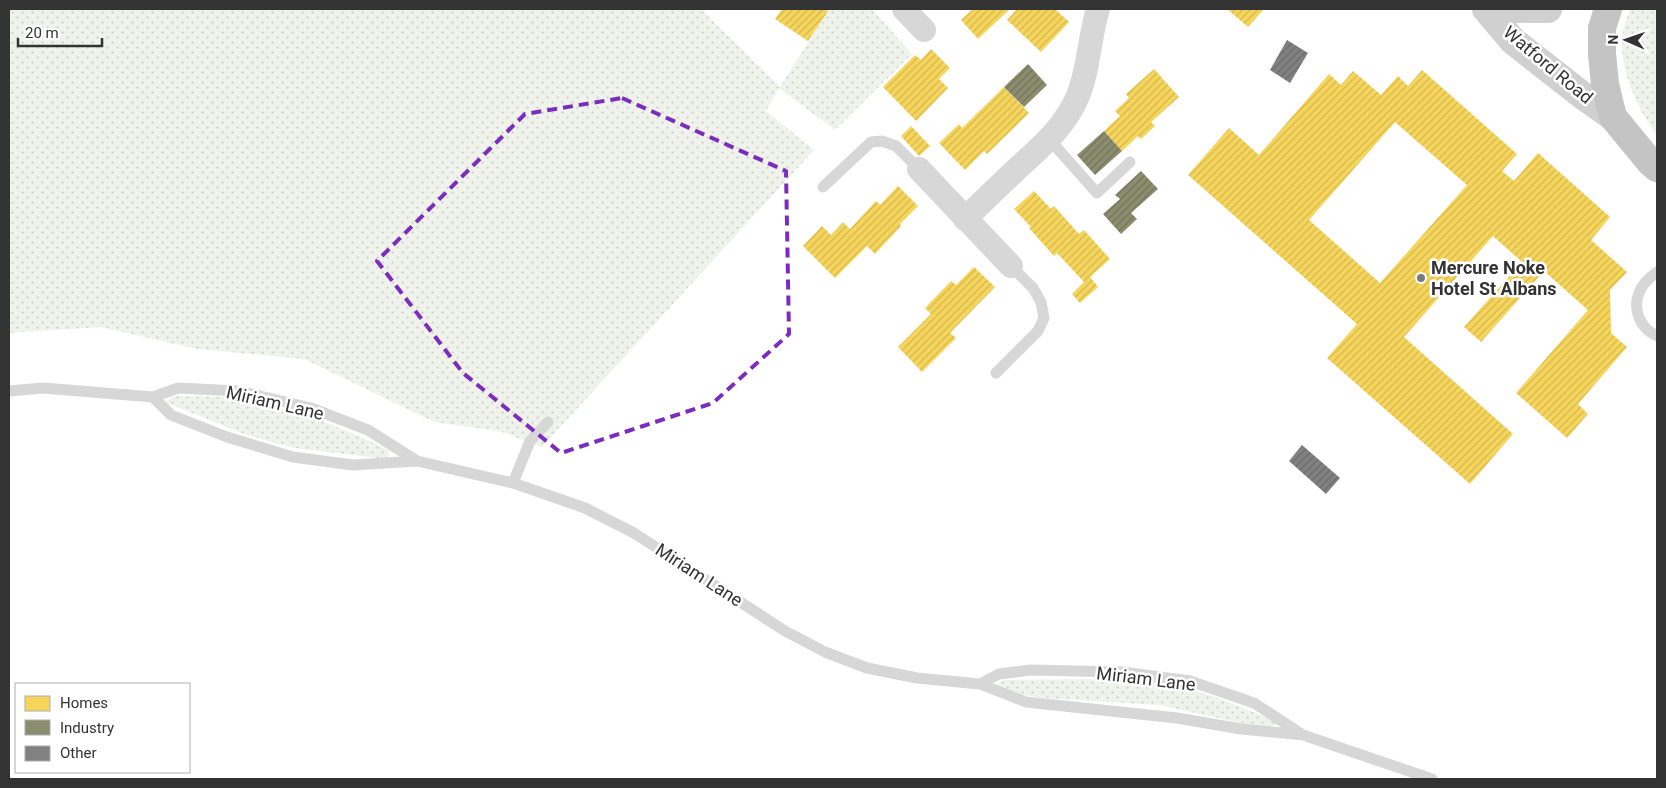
<svg xmlns="http://www.w3.org/2000/svg" width="1666" height="788" font-family="Roboto,sans-serif">
  <style>
    .grass { fill: url(#grass-dots) }
    .homes { fill: url(#homes-hatch); fill-rule: evenodd }
    .industry { fill: url(#industry-hatch) }
    .building { fill: url(#building-hatch) }
    .lines { fill: none; stroke-linecap: round; stroke-linejoin: round }
    .lane { stroke: #d7d7d7; stroke-width: 11 }
    .street { stroke: #d7d7d7; stroke-width: 24 }
    .secondary { stroke: #d0d0d0; stroke-width: 28 }
    .highway { stroke: #c4c4c4; stroke-width: 28 }
    .marked { fill: none; stroke: #7b2cbf; stroke-width: 4; stroke-dasharray: 10 6; stroke-linejoin: round }
    .poi-dot { fill: #7a7a7a; stroke: #fff; stroke-width: 2 }
    .labels { text-anchor: middle; stroke-width: 5; stroke-linejoin: round; paint-order: stroke }
    .street-label { font-size: 18px; fill: #333; stroke: #fff }
    .poi-label { font-size: 18px; font-weight: bold; fill: #333; stroke: #fff; text-anchor: start }
  </style>
  <defs>
    <pattern id="grass-dots" width="8" height="8" patternUnits="userSpaceOnUse" patternTransform="scale(1.25)"><rect width="8" height="8" fill="#f0f3ec"/><path d="M2 2h.1M6 6h.1" fill="none" stroke="#ced1cb" stroke-width="1.8" stroke-linecap="round"/></pattern>
    <pattern id="homes-hatch" width="6" height="6" patternUnits="userSpaceOnUse" patternTransform="scale(1.25)"><rect width="6" height="6" fill="#f6d55c"/><path d="M-1 1l2-2M0 6l6-6M5 7l2-2" fill="none" stroke="#d3b750"/></pattern>
    <pattern id="industry-hatch" width="6" height="6" patternUnits="userSpaceOnUse" patternTransform="scale(1.25)"><rect width="6" height="6" fill="#8c8c6e"/><path d="M-1 1l2-2M0 6l6-6M5 7l2-2" fill="none" stroke="#73735b"/></pattern>
    <pattern id="building-hatch" width="6" height="6" patternUnits="userSpaceOnUse" patternTransform="scale(1.25)"><rect width="6" height="6" fill="#818181"/><path d="M-1 1l2-2M0 6l6-6M5 7l2-2" fill="none" stroke="#6a6a6a"/></pattern>
  </defs>
  <rect width="100%" height="100%" fill="#fff"/>
  <!-- grass -->
  <path class="grass" d="M9,9H701L780,87L829,9H872L912,54L835,130L779,88L766,111L814,150L542,447L499,431L434,422L304,359L197,349L101,327L9,333Z
    M1630,9H1657V135C1637,109 1617,65 1623,31C1624,24 1628,16 1630,9Z
    M175,396L232,397L313,417L361,437L390,451L387,459L294,448L244,434L165,402Z
    M1096,679C1112,679 1129,678 1146,680C1193,686 1238,705 1281,724L1264,728L1159,705L1044,698L1019,694L997,684L1004,680Z"/>
  <!-- homes -->
  <path class="homes" d="M782,9H825L828,11L808,41L775,19Z
    M973,9H1010L978,39L961,20Z
    M1017,9H1055L1069,22L1041,52L1007,20Z
    M1227,9H1264L1248,27Z
    M931,49L950,68L939,79L948,88L916,121L883,87L915,55L921,60Z
    M1154,69L1179,97L1151,122L1155,126L1141,139L1138,136L1122,151L1104,131L1120,116L1115,111L1129,98L1126,94Z
    M1422,70L1517,154L1502,171L1514,181L1538,153L1610,217L1591,240L1627,272L1610,290L1611,333L1627,347L1578,404L1588,414L1567,438L1516,393L1588,310L1544,271L1481,342L1464,327L1522,262L1493,236L1404,337L1513,434L1470,484L1327,358L1357,324L1188,175L1229,128L1259,155L1329,74L1341,85L1353,71L1381,95L1398,76L1408,86ZM1395,122L1467,185L1380,283L1309,220Z
    M1004,87L1029,113L987,154L984,151L965,170L939,143L959,124L962,128Z
    M911,126L930,146L919,156L901,136Z
    M898,186L918,206L900,224L901,226L875,254L867,246L835,278L803,246L822,226L831,235L843,222L850,229L876,201L880,205Z
    M1034,191L1051,209L1054,206L1079,234L1084,230L1110,259L1090,277L1098,287L1080,303L1072,294L1084,282L1057,253L1054,256L1029,228L1031,227L1014,209Z
    M974,267L995,287L950,333L956,338L922,372L898,347L931,314L925,308L951,281L956,285Z"/>
  <!-- industry -->
  <path class="industry" d="M1028,64L1047,85L1024,107L1004,87Z
    M1104,131L1122,151L1095,175L1077,155Z
    M1141,171L1158,189L1131,213L1137,219L1121,234L1103,214L1120,199L1115,195Z"/>
  <!-- building -->
  <path class="building" d="M1287,40L1308,53L1290,83L1270,70Z
    M1302,445L1340,478L1326,494L1289,461Z"/>
  <g class="lines">
    <!-- lane -->
    <path class="lane" d="M1049,139L1097,193L1130,162
      M823,187L871,142L882,141L896,146L919,169
      M1657,272C1650,277 1642,284 1639,293C1632,310 1641,329 1657,336
      M996,373L1038,331L1044,318L1041,302L1033,288L1011,266
      M9,391L43,388L153,397L178,388L238,391L311,408L368,430L417,461
      M153,397L171,415L227,437L293,457L353,465L417,461L513,483L585,508L634,533L785,631L825,652L867,668L917,678L980,684L1026,702L1177,718L1241,729L1303,735L1432,779
      M513,483L530,441L548,422
      M980,684L999,674L1031,670L1122,672L1190,681L1254,703L1300,733"/>
    <!-- street -->
    <path class="street" d="M904,9L924,30
      M919,169L1011,266
      M965,219C983,201 1002,183 1020,166C1042,146 1065,126 1077,98C1089,71 1089,38 1098,9"/>
    <!-- secondary -->
    <path class="secondary" d="M1486,9L1513,41L1582,95L1613,117
      M1487,9H1520
      M1526,9H1548"/>
    <!-- highway -->
    <path class="highway" d="M1608,9L1602,28V54L1605,84L1613,117L1650,162L1657,168"/>
  </g>
  <!-- marked area -->
  <path class="marked" d="M622,98L786,171L789,334L713,403L561,453L463,373L377,261L525,114Z"/>
  <!-- markers -->
  <circle class="poi-dot" cx="1421" cy="278" r="5"/>
  <g class="labels">
    <!-- street labels -->
    <g class="street-label">
      <text transform="translate(1548 65) rotate(40)" y="6">Watford Road</text>
      <text transform="translate(275 403) rotate(13)" y="6">Miriam Lane</text>
      <text transform="translate(699 575) rotate(33)" y="6">Miriam Lane</text>
      <text transform="translate(1146 679) rotate(7)" y="6">Miriam Lane</text>
    </g>
    <!-- poi labels -->
    <g class="poi-label">
      <text x="1431" y="274">Mercure Noke<tspan x="1431" dy="21">Hotel St Albans</tspan></text>
    </g>
  </g>
  <!-- border -->
  <rect width="1666" height="788" fill="none" stroke="#333333" stroke-width="20"/>
  <!-- legend -->
  <rect x="15" y="683" width="175" height="90" fill="#ffffff" stroke="#adadad"/>
  <rect x="25" y="696" width="25" height="15" fill="#f6d55c" stroke="#adadad"/>
  <text x="60" y="708" font-size="15" fill="#333333">Homes</text>
  <rect x="25" y="720" width="25" height="15" fill="#8c8c6e" stroke="#adadad"/>
  <text x="60" y="733" font-size="15" fill="#333333">Industry</text>
  <rect x="25" y="746" width="25" height="15" fill="#818181" stroke="#adadad"/>
  <text x="60" y="758" font-size="15" fill="#333333">Other</text>
  <!-- north arrow -->
  <g transform="translate(1626 40) rotate(272)" stroke="#ffffff" stroke-width="4" paint-order="stroke">
  <path d="M0-4L9 19L0 12L-9 19Z" fill="#333333"/>
  <text y="-8" font-size="14" font-weight="bold" text-anchor="middle" fill="#333333">N</text>
  </g>
  <!-- scale -->
  <path d="M18 38v8h84v-8" fill="none" stroke="#333333" stroke-width="2.5"/>
  <text x="25" y="38" font-size="15" fill="#333333" stroke="#ffffff" stroke-width="4" paint-order="stroke">20 m</text>
</svg>
